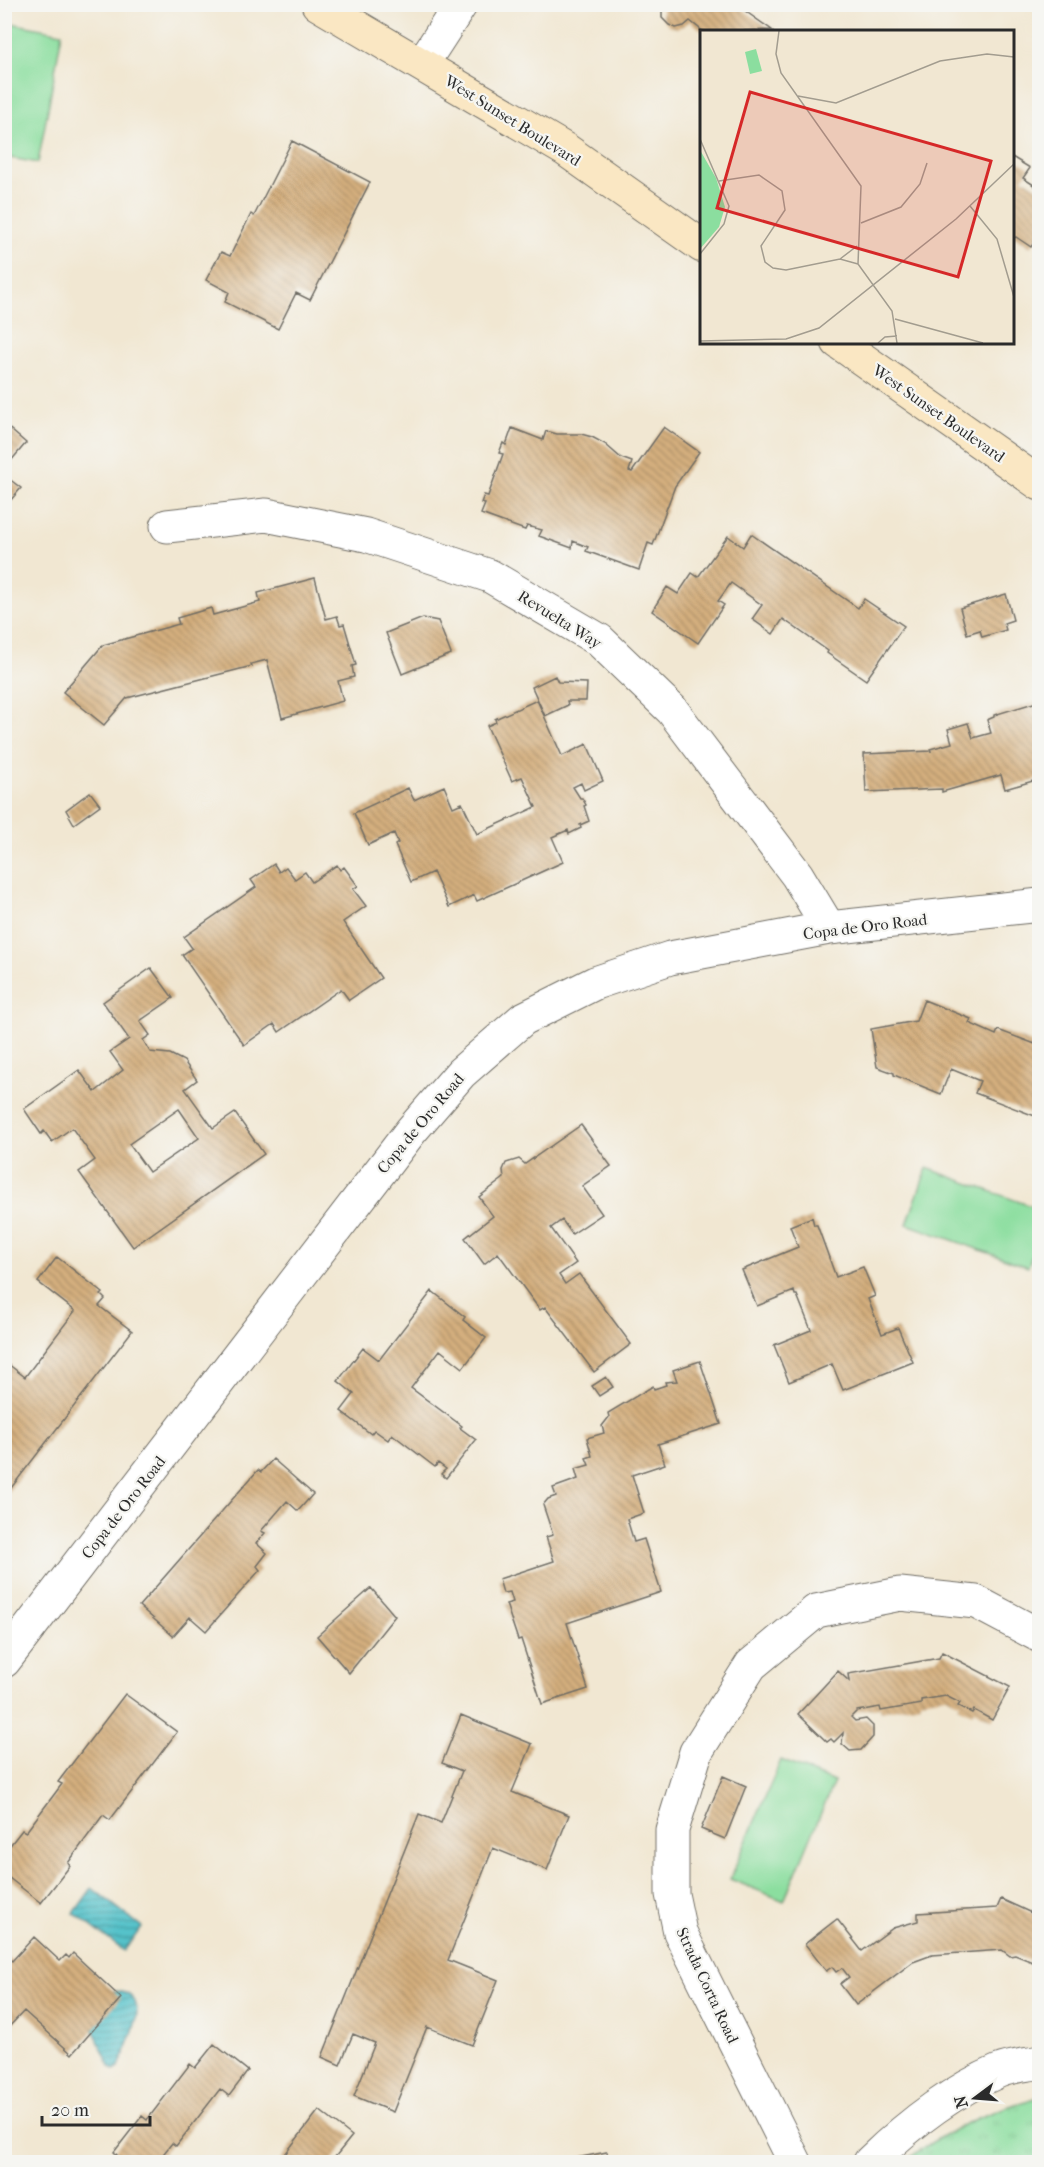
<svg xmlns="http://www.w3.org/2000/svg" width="1044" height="2167" font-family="'IM FELL French Canon',serif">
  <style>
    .grass { fill: url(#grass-tufts); stroke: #5b8465; stroke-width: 1.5 }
    .park { fill: #8bde9f; stroke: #5b8465; stroke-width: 1.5 }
    .water { fill: url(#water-rules); stroke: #40767a; stroke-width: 1.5 }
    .building { fill: url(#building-back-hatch); fill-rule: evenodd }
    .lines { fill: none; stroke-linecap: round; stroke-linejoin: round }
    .minor-casing { stroke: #706d65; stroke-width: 35 }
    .secondary-casing { stroke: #706d65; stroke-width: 35 }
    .minor { stroke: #fff; stroke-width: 33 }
    .secondary { stroke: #fae7c3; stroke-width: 33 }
    .labels { text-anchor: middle; stroke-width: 4.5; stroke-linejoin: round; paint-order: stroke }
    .street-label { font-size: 16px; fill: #2b2b2b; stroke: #f6f6f2 }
    .inset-road { fill: none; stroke: #a29c8f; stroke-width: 1.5 }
    .view { fill: #d62828; fill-opacity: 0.15; stroke: #d62828; stroke-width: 3 }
    .inset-edge { fill: none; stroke: #2b2b2b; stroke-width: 3 }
  </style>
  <defs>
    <pattern id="grass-tufts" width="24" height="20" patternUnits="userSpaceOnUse" patternTransform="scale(1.5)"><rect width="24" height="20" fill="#8bde9f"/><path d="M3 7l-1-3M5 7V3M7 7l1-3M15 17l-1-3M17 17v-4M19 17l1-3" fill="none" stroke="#78bf89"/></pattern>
    <pattern id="water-rules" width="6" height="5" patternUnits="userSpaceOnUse" patternTransform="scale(1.5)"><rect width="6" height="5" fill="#55c2ca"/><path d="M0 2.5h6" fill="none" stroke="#479ea4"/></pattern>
    <pattern id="building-back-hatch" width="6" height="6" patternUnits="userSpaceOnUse" patternTransform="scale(1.5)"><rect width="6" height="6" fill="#d4af7e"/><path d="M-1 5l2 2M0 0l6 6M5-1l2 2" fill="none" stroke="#ac8f67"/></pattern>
  </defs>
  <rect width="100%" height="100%" fill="#f6f6f2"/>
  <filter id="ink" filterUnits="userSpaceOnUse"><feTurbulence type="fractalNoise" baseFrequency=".0167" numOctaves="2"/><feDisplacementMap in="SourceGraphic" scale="12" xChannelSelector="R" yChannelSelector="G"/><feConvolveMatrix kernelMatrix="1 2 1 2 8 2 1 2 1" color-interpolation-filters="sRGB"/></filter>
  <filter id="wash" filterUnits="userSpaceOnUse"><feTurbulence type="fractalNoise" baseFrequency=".008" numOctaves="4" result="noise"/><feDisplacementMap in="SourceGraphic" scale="24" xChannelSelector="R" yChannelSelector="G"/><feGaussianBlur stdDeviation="1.35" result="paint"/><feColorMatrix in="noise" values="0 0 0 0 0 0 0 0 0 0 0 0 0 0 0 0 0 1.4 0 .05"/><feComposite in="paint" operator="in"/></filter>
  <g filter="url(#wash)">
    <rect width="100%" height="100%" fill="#f1e7d2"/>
    <!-- grass -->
    <path class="grass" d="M1039,2097V2162H904C943,2131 991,2110 1039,2097Z"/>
    <!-- park -->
    <path class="park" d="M6,22L62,33L38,163L5,157Z
      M927,1168L1039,1209V1234L1028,1267L907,1224Z
      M781,1760L834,1782L784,1901L730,1879Z"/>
    <!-- water -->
    <path class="water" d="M92,1888L142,1927L124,1951L74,1913Z
      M113,1991C158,1992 127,2044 119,2067L114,2070L110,2067L93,2029Z"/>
    <g id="blocks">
      <!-- building -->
      <path class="building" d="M662,5H739L738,6L772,30L704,32L690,21L684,26L676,28L669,25L662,18Z
        M292,141L370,182L310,300L296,293L278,329L225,302L229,292L206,280L221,252L230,256L251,214L254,216Z
        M1012,157L1030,168L1023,178L1040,189V234L1031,247L1016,237L1012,238Z
        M4,424L26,443L4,469Z
        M664,427L699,452L675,486L653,545L648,543L639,570L586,551L588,547L573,541L572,548L539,536L542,530L527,526L525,530L481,514L485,504L481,503L484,495L488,496L503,454L499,453L503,443L506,445L512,428L543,440L546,431L557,434H581L592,437L605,444L621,458L632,462L629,471L632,472Z
        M4,475L21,488L4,508Z
        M751,534L858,608L864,599L904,626L866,680L827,653L828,651L783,619L773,634L752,619L762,605L731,583L718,601L724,605L698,643L652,611L667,587L678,594L692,573L698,577L728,536L743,547Z
        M315,578L326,619L337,616L340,625L344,624L356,665L352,666L354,677L338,681L343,701L282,718L267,660L251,664L252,666L127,698L104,725L63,692L103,645L179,624L177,618L211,608L213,615L260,602L258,593Z
        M1006,594L1013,620L1004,623L1006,630L982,637L980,630L967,634L960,608Z
        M423,618L438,621L451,654L402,674L386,633Z
        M555,676L558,682L587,683L586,701H567L568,705L545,716L532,687Z
        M537,700L562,756L587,744L603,781L584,790L581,783L573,787L580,798H582L586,805L584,806L589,821L580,825L581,828L569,834L568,830L552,837L563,862L477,901L474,895L449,907L433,872L411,882L395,845L398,843L394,833L368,845L354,813L408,788L414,800L444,786L453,807L462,803L477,834L536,807L522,777L512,781L487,726L496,722L495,719Z
        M1040,701V779L1005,789L1001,775L942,792V789L866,792L864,754L931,751L930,749L952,743L948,729L968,723L973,738L991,733L987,720L994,717V715Z
        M90,792L100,805L74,824L66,810Z
        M274,864L279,872L286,867L295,879L305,872L312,882L337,865L340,870L344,867L358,886L353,889L366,906L343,922L381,978L349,1000L341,989L279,1032L274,1024L244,1045L182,955L192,948L184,937L256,887L251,880Z
        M151,968L173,998L140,1021L150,1035L143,1040L150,1052L170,1054L184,1061L197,1080L185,1089L213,1128L235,1113L264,1154L133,1247L79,1172L95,1160L72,1128L52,1142L44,1131L41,1134L24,1109L79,1070L95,1092L123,1070L110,1052L129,1039L103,1002ZM179,1109L199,1138L149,1172L129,1144Z
        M924,1000L971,1019L969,1023L996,1035L998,1030L1035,1044L1036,1040H1040V1118L975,1093L980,1081L951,1069L941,1094L894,1075V1073L877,1067L871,1029L916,1021Z
        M581,1125L611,1166L582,1186L602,1214L572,1234L562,1220L551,1228L576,1263L559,1275L565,1284L579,1274L631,1344L594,1372L545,1307L540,1310L498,1253L484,1264L465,1238L493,1216L479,1197L504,1178L503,1170L506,1163L519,1159L525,1164Z
        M812,1217L814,1225H817L836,1277L863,1267L875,1296L868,1299L882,1334L898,1328L913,1362L843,1390L832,1364L789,1382L774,1345L811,1330L797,1295H795L794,1291L757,1306L742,1270L798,1247L790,1226Z
        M57,1257L103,1293L101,1295L105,1299L99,1306L132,1331L8,1492L4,1491V1361L25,1377L75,1311L38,1282Z
        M432,1291L465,1317L463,1320L486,1338L463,1368L440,1350L411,1388L462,1426L460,1428L476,1440L446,1478L441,1474L446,1469L438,1463L435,1467L392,1434L388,1440L374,1430L371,1434L341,1411L354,1394L338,1381L363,1348L379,1360Z
        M700,1361L721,1424L658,1444L665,1464L632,1475L644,1513L627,1519L634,1542L644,1539L661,1592L567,1623L588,1689L542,1704L521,1639L518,1640L506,1604L513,1602L510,1592L503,1593L499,1579L554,1561L546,1537L553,1535L543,1505L548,1499L556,1496L553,1488L578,1479L575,1469L589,1465L586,1458L592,1456L587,1438L604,1433L602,1426L609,1417L608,1413L653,1386L654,1389L666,1385L665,1382L677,1381L673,1370Z
        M606,1377L613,1387L599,1396L592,1386Z
        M273,1459L313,1494L298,1511L287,1501L261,1531L265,1533L256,1543L267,1553L257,1566L260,1570L206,1631L190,1617L173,1636L139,1606L258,1470L261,1472Z
        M371,1588L395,1616L349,1673L317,1636Z
        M942,1652L1010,1687L992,1720L974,1710L972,1713L958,1706L960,1703L946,1696L921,1700V1704L881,1711L880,1707L857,1711L851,1717L855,1721L866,1719L873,1726V1737L861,1750L850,1751L842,1744L843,1733L834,1742L831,1739L827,1742L798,1714L838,1671L849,1681L848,1674L939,1658Z
        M125,1694L177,1732L110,1820L103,1815L68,1863L70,1866L41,1903L4,1874V1853L22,1830L26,1832L62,1784L58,1782Z
        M461,1715L532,1744L512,1792L569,1815L547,1870L493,1848L448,1960L498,1980L472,2045L427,2027L393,2112L354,2096L375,2043L353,2034L340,2065L322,2057L419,1814L441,1823L462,1771L442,1763Z
        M723,1776L746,1786L725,1839L701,1829Z
        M1001,1899L1040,1917V1965L1015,1955L1010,1956L1002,1950L932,1955L913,1962L856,2005L840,1984L849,1977L842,1968L836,1972L832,1967L826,1971L805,1944L837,1919L862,1951L893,1928L918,1921V1913L997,1908Z
        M34,1937L60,1961L66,1955L69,1958L73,1953L121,1998L72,2054L24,2011L4,2032V1954L12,1961Z
        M214,2044L248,2071L229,2096L220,2089L176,2146L172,2143L157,2162H111L117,2155L114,2152L142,2116L147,2120L190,2064L195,2068Z
        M319,2110L352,2136L331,2162H279Z
        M607,2152L609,2162H561V2161Z"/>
    </g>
  </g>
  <g filter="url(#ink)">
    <use href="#blocks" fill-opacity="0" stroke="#706d65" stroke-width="1.5"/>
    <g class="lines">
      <defs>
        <path id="minor" d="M422,64L461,4
          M167,526L266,515L366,535L490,576L599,640L672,710L797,875L829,928
          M4,1661L411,1131L461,1073L523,1019L595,983L670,958L829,928L1040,905
          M795,2162L680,1932L672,1894V1830L696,1752L751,1665L816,1611L900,1594L976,1602L1040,1636
          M870,2162C908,2125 950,2092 999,2071C1011,2066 1026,2065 1040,2062"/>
        <path id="secondary" d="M318,4L566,150L702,246
          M838,342L1040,484"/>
      </defs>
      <!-- minor casing -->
      <use href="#minor" class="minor-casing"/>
      <!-- secondary casing -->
      <use href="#secondary" class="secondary-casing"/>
      <!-- minor -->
      <use href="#minor" class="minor"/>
      <!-- secondary -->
      <use href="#secondary" class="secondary"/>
    </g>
  </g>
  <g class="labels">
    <!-- street labels -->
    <g class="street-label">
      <text transform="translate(513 120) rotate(32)" y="6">West Sunset Boulevard</text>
      <text transform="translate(939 413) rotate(35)" y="6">West Sunset Boulevard</text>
      <text transform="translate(560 619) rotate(32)" y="6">Revuelta Way</text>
      <text transform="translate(865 926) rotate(-7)" y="6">Copa de Oro Road</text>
      <text transform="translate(420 1123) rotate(-50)" y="6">Copa de Oro Road</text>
      <text transform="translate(123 1507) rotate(-52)" y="6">Copa de Oro Road</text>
      <text transform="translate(708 1985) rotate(65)" y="6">Strada Corta Road</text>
    </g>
  </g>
  <!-- overview -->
  <g transform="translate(700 30)">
    <rect width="314" height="314" fill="#f1e7d2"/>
    <path d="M0,120L16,148L25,177L19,197L0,219Z" fill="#8bde9f"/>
    <path d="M56,19L62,41L50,44L45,22Z" fill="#8bde9f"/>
    <path class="inset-road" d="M79,1L76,24L81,43L161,156L158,234L192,281L197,313M98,66L136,73L240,31L287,24L314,27M0,109L29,176L24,194L0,224M19,151L59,145L82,161L85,180L61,216L65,232L73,238L86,240L140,229L158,234M270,176L297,209L314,267M161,193L201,177L220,154L227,133M140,229L157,216M195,289L283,313M0,311L86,309L119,298L256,189L314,134M178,313L185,307L197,306"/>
    <path class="view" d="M50,62L291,131L258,247L17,178Z"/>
    <rect width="314" height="314" class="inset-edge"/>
  </g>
  <!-- margin -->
  <rect width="1044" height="2167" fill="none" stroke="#f6f6f2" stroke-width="24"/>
  <!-- north arrow -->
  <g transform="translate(975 2098) rotate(254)" stroke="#f6f6f2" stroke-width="4.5" paint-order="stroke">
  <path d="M0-4.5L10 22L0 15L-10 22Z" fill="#2b2b2b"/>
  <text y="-9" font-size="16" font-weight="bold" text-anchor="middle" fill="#2b2b2b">N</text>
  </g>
  <!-- scale -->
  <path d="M42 2116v9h108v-9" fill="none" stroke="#2b2b2b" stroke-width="3"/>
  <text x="51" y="2116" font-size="18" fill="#2b2b2b" stroke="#f6f6f2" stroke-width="4.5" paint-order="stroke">20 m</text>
</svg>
